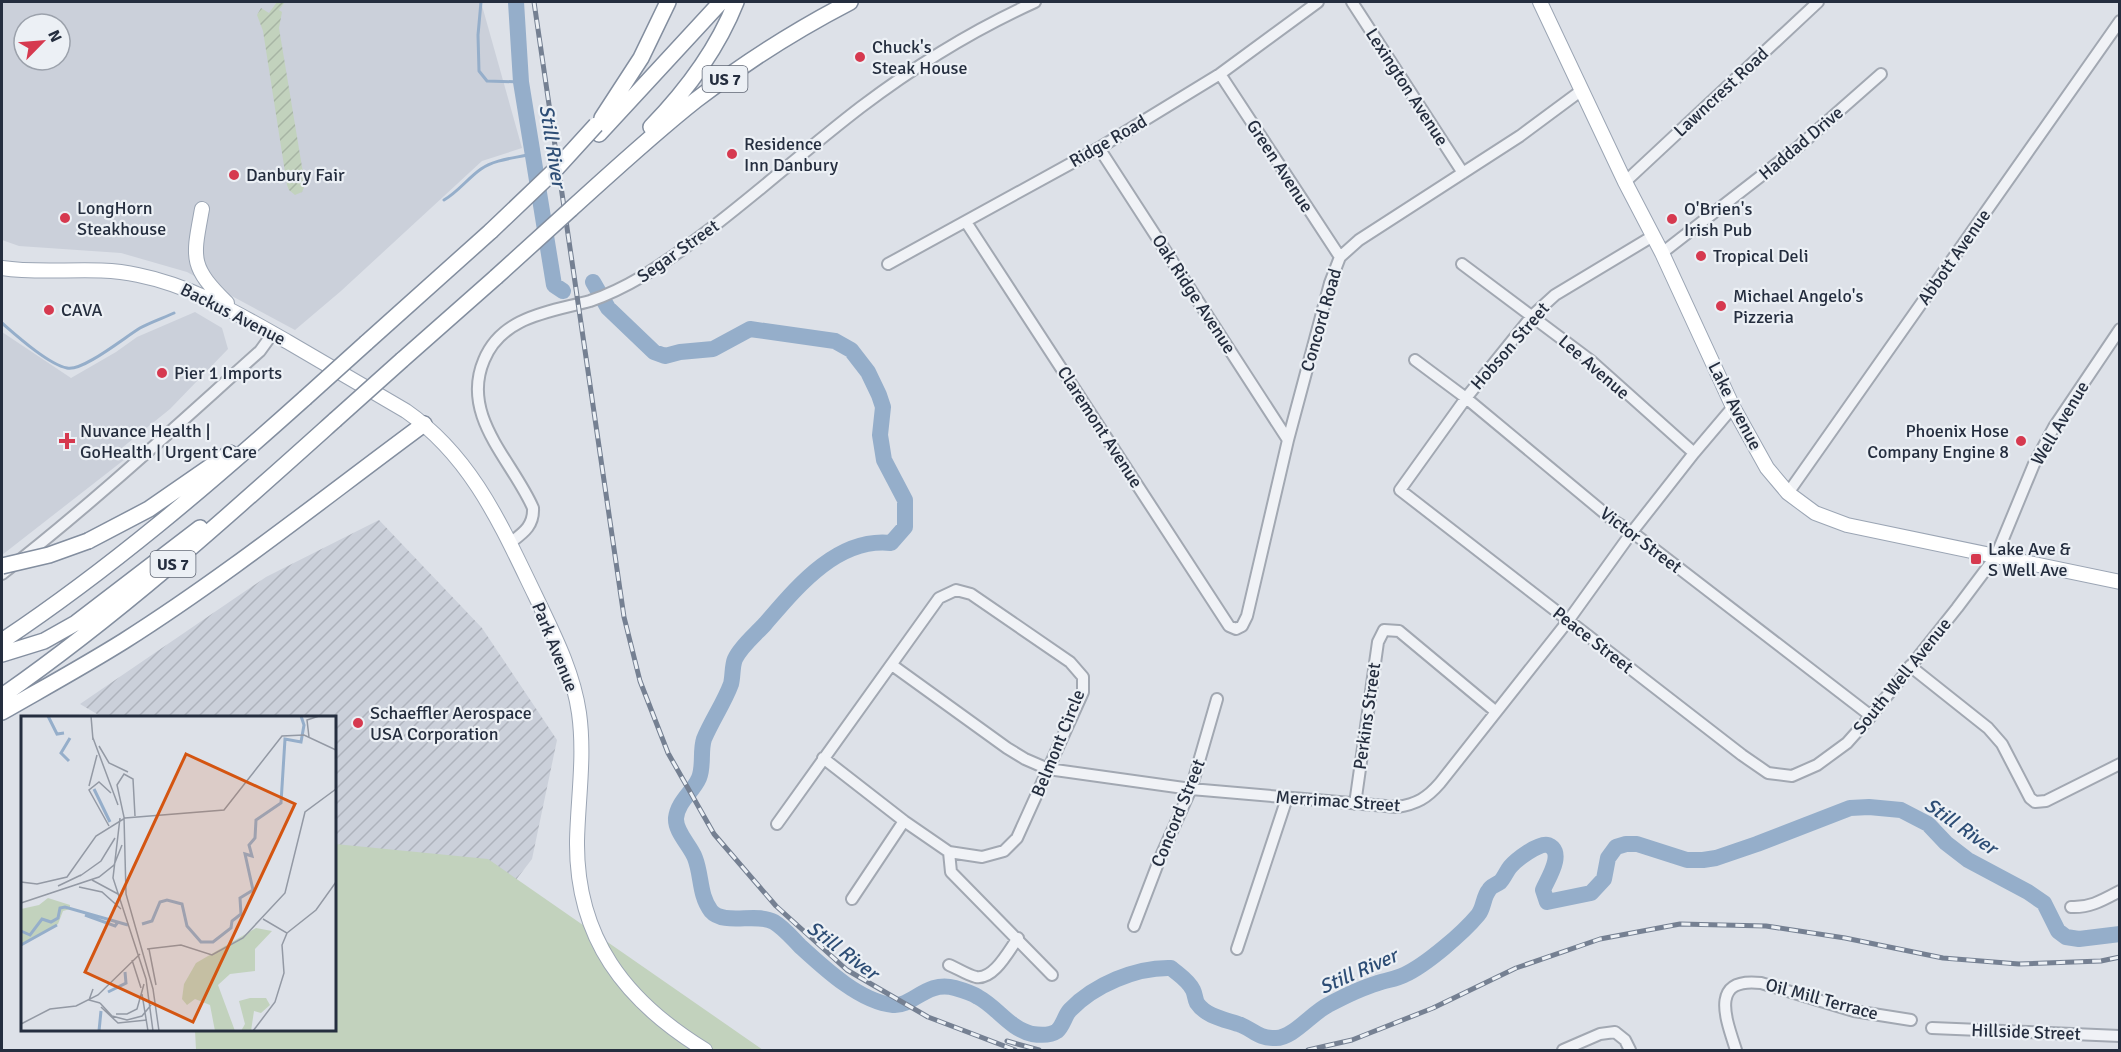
<svg xmlns="http://www.w3.org/2000/svg" width="2121" height="1052" font-family="Signika,sans-serif">
  <style>
    .built { fill: #cbd0da; fill-rule: evenodd }
    .industrial { fill: url(#industrial-furrows) }
    .green { fill: #c2d2bd }
    .garden { fill: url(#garden-furrows) }
    .lines { fill: none; stroke-linecap: round; stroke-linejoin: round }
    .stream { stroke: #95aeca; stroke-width: 3 }
    .river { stroke: #95aeca; stroke-width: 16 }
    .minor-casing { stroke: #a2a8b2; stroke-width: 14 }
    .major-casing { stroke: #9ba5b4; stroke-width: 16 }
    .highway-casing { stroke: #838e9f; stroke-width: 18 }
    .minor { stroke: #f0f2f6; stroke-width: 10 }
    .major { stroke: #fff; stroke-width: 14 }
    .highway { stroke: #fff; stroke-width: 15 }
    .rail-casing { stroke: #758092; stroke-width: 5 }
    .rail { stroke: #ecf0f5; stroke-width: 3; stroke-dasharray: 9; stroke-linecap: butt }
    .highway-bridge-casing { stroke: #838e9f; stroke-width: 18; stroke-linecap: butt }
    .highway-bridge { stroke: #fff; stroke-width: 15 }
    .poi-dot { fill: #d6394f; stroke: #ecf0f5; stroke-width: 2 }
    .labels { text-anchor: middle; stroke-width: 4.5; stroke-linejoin: round; paint-order: stroke }
    .shield { fill: #ecf0f5; stroke: #616876; stroke-width: 1.5 }
    .shield-label { font-size: 16px; font-weight: bold; fill: #252e3f }
    .poi-label { font-size: 18px; fill: #252e3f; stroke: #ecf0f5; text-anchor: start }
    .street-label { font-size: 18px; fill: #252e3f; stroke: #ecf0f5 }
    .water-label { font-size: 20px; font-style: italic; fill: #2d4d75; stroke: #ecf0f5 }
    .inset-river { fill: none; stroke: #95aeca; stroke-width: 3 }
    .inset-road { fill: none; stroke: #9399a4; stroke-width: 1.5 }
    .view { fill: #d45511; fill-opacity: 0.15; stroke: #d45511; stroke-width: 3 }
    .inset-edge { fill: none; stroke: #252e3f; stroke-width: 3 }
  </style>
  <defs>
    <pattern id="industrial-furrows" width="10" height="10" patternUnits="userSpaceOnUse" patternTransform="scale(1.5)"><rect width="10" height="10" fill="#cbd0da"/><path d="M-1 1l2-2M0 10L10 0M9 11l2-2" fill="none" stroke="#aeb3bc"/></pattern>
    <pattern id="garden-furrows" width="10" height="10" patternUnits="userSpaceOnUse" patternTransform="scale(1.5)"><rect width="10" height="10" fill="#c2d2bd"/><path d="M-1 1l2-2M0 10L10 0M9 11l2-2" fill="none" stroke="#a7b5a4"/></pattern>
  </defs>
  <rect width="100%" height="100%" fill="#dde1e8"/>
  <!-- built -->
  <path class="built" d="M2,2H481L522,148L482,161L341,291L295,330L187,272L121,253L19,246L2,240ZM24,24H60V60H24Z
    M195,312L222,328L228,349L170,409L123,447L129,456L2,555V332L71,378L116,352L137,337Z"/>
  <!-- industrial -->
  <path class="industrial" d="M379,520L482,628L557,740L532,859L439,980L335,862L334,718L102,717L80,704L266,577Z"/>
  <!-- green -->
  <path class="green" d="M335,844L488,859L763,1050H196L195,1030H334Z"/>
  <!-- garden -->
  <path class="garden" d="M277,2H285L279,10L282,12L279,28L305,185L302,192L295,195L289,190L287,185L263,31L257,15L261,8L269,13Z"/>
  <g class="lines">
    <!-- stream -->
    <path class="stream" d="M481,2L478,35L479,71L487,81L521,82
      M444,200C458,192 468,178 481,169C495,159 516,158 532,154
      M2,323C17,336 48,364 67,368C82,372 125,337 140,328C151,322 163,318 174,313"/>
    <!-- river -->
    <path class="river" d="M516,2L521,82L554,285L563,291
      M593,282L608,308L654,352L665,356L680,352L713,349L750,329L835,341L851,350L868,372L879,395L883,407L880,435L884,460L905,500V527L891,543C837,537 796,588 765,624C755,635 741,646 735,659C732,666 733,676 731,684C724,703 712,720 704,739C700,751 704,766 699,778C693,792 678,801 676,818C675,832 690,845 695,858C702,876 699,895 711,911C724,926 757,912 774,922C784,928 792,938 800,946C824,968 860,1002 893,1005C913,1007 926,980 955,988C962,990 972,993 978,997C997,1007 1010,1029 1032,1034C1039,1035 1050,1036 1057,1031C1063,1026 1065,1015 1070,1010C1094,985 1136,967 1171,968C1179,975 1188,980 1193,990C1195,994 1195,999 1197,1003C1206,1017 1228,1020 1241,1025C1255,1031 1258,1038 1275,1038C1292,1039 1312,1013 1328,1005C1343,997 1361,988 1378,983C1386,980 1396,979 1404,975C1426,965 1463,933 1478,915C1484,908 1483,897 1489,890C1491,886 1496,885 1500,882C1504,878 1506,872 1510,867C1516,860 1539,842 1548,845C1566,852 1547,880 1543,890L1547,902L1591,893L1604,879L1608,858L1616,847L1626,844H1637L1687,860H1703L1716,858L1757,844L1850,808L1869,807L1901,810L1928,824L1946,843L1968,860L2028,892L2044,903L2058,931L2066,937L2079,939L2120,934"/>
    <defs>
      <path id="minor" d="M1352,2L1463,173
        M1220,74L1340,257
        M1099,148L1288,440
        M1625,182L1818,2
        M966,222L1229,626L1236,629L1242,626L1247,616L1288,440L1330,283L1340,257L1359,240L1520,136L1582,90
        M1653,236L1555,295L1532,316L1466,398L1400,490L1742,755L1768,773L1792,776L1817,765L1847,743L1871,716L1957,608L1996,556L2034,464L2054,427L2120,329
        M1662,253L1797,148L1881,74
        M888,264L1099,148L1220,74L1318,2
        M1462,264L1590,360L1694,453
        M1415,360L1466,398L1614,521L1632,532L1871,716
        M1788,493L2120,21
        M510,543C523,533 534,526 533,508C512,460 460,416 484,360C502,316 550,312 590,301C608,295 626,286 643,276C721,227 788,163 861,107C915,66 973,30 1035,2
        M2,574C91,505 175,427 260,351L273,333
        M892,665L1007,748L1025,759L1048,769L1191,789L1397,807C1417,804 1427,798 1440,783L1568,621L1632,532L1694,453L1733,407
        M1910,666L1988,728L2002,744L2030,798L2035,802L2046,801L2120,764
        M1355,804L1378,642L1384,630L1399,631L1495,711
        M777,824L939,598L956,590L971,594L1070,662L1083,677V692L1017,838L1004,851L982,857L949,852L904,821L823,758
        M949,852L951,872L1052,975
        M852,899L904,821
        M2071,907C2090,908 2103,900 2120,891
        M1134,926L1160,858L1191,789L1217,699
        M1237,949L1287,798
        M949,965C957,968 967,975 976,977C994,980 1009,950 1018,938
        M1932,1028L2120,1036
        M1563,1050L1600,1034L1615,1032L1625,1040L1630,1050
        M1736,1050C1726,1019 1709,977 1761,983L1854,1011L1911,1020"/>
      <path id="major" d="M1540,2L1625,182L1662,253L1733,407L1767,468L1788,493L1815,513L1847,525L2120,582
        M202,209C193,258 189,266 227,303
        M2,268C47,275 93,265 138,275C193,286 240,315 288,342C327,365 367,388 406,411C472,457 501,525 535,595C553,633 573,671 579,713C585,756 578,798 577,841C576,938 625,1001 705,1050"/>
      <path id="highway" d="M602,118L641,58L668,2
        M651,127C687,90 717,50 736,2
        M599,134L721,2
        M571,209C612,172 653,134 696,100C744,63 796,30 850,2
        M366,343L491,231
        M402,360L496,277
        M88,541L149,509L230,453
        M2,641C110,569 208,485 305,398
        M2,654L44,641L76,623L200,528
        M2,696C121,613 227,517 335,420
        M2,712C42,689 84,666 124,641C228,575 325,497 424,424"/>
    </defs>
    <!-- minor casing -->
    <use href="#minor" class="minor-casing"/>
    <!-- major casing -->
    <use href="#major" class="major-casing"/>
    <!-- highway casing -->
    <use href="#highway" class="highway-casing"/>
    <!-- minor -->
    <use href="#minor" class="minor"/>
    <!-- major -->
    <use href="#major" class="major"/>
    <!-- highway -->
    <use href="#highway" class="highway"/>
    <defs>
      <path id="rail" d="M534,2L624,617L640,681L668,753L714,834L776,906L847,970L928,1017L1015,1050
        M1007,1041L1039,1050
        M1308,1050L1352,1040L1433,1008L1516,968L1600,939L1680,924L1766,926L1845,938L1943,958L2019,964L2101,961L2120,957"/>
    </defs>
    <!-- rail casing -->
    <use href="#rail" class="rail-casing"/>
    <!-- rail -->
    <use href="#rail" class="rail"/>
    <defs>
      <path id="highway-bridge" d="M491,231L555,170L596,125
        M496,277L571,209
        M305,398L366,343
        M335,420L402,360
        M2,566L49,555L88,541"/>
    </defs>
    <!-- highway-bridge casing -->
    <use href="#highway-bridge" class="highway-bridge-casing"/>
    <!-- highway-bridge -->
    <use href="#highway-bridge" class="highway-bridge"/>
  </g>
  <!-- markers -->
  <g class="poi-dot">
    <circle cx="860" cy="57" r="6"/>
    <circle cx="732" cy="154" r="6"/>
    <circle cx="234" cy="175" r="6"/>
    <circle cx="65" cy="218" r="6"/>
    <circle cx="1672" cy="219" r="6"/>
    <circle cx="1701" cy="256" r="6"/>
    <circle cx="1721" cy="306" r="6"/>
    <circle cx="49" cy="310" r="6"/>
    <circle cx="162" cy="373" r="6"/>
    <path d="M64 432h6v6h6v6h-6v6h-6v-6h-6v-6h6z"/>
    <circle cx="2021" cy="441" r="6"/>
    <rect x="1970" y="553" width="12" height="12" rx="3"/>
    <circle cx="358" cy="723" r="6"/>
  </g>
  <g class="labels">
    <!-- shield labels -->
    <g class="shield">
      <rect x="702.5" y="66" width="45" height="26" rx="4.5"/>
      <rect x="150.5" y="551" width="45" height="26" rx="4.5"/>
    </g>
    <g class="shield-label">
      <text x="725" y="85">US 7</text>
      <text x="173" y="570">US 7</text>
    </g>
    <!-- poi labels -->
    <g class="poi-label">
      <text x="872" y="53">Chuck's<tspan x="872" dy="21">Steak House</tspan></text>
      <text x="744" y="150">Residence<tspan x="744" dy="21">Inn Danbury</tspan></text>
      <text x="246" y="181">Danbury Fair</text>
      <text x="77" y="214">LongHorn<tspan x="77" dy="21">Steakhouse</tspan></text>
      <text x="1684" y="215">O'Brien's<tspan x="1684" dy="21">Irish Pub</tspan></text>
      <text x="1713" y="262">Tropical Deli</text>
      <text x="1733" y="302">Michael Angelo's<tspan x="1733" dy="21">Pizzeria</tspan></text>
      <text x="61" y="316">CAVA</text>
      <text x="174" y="379">Pier 1 Imports</text>
      <text x="80" y="437">Nuvance Health |<tspan x="80" dy="21">GoHealth | Urgent Care</tspan></text>
      <text x="2009" y="437" text-anchor="end">Phoenix Hose<tspan x="2009" dy="21">Company Engine 8</tspan></text>
      <text x="1988" y="555">Lake Ave &amp;<tspan x="1988" dy="21">S Well Ave</tspan></text>
      <text x="370" y="719">Schaeffler Aerospace<tspan x="370" dy="21">USA Corporation</tspan></text>
    </g>
    <!-- street labels -->
    <g class="street-label">
      <text transform="translate(1407 87) rotate(57)" y="6">Lexington Avenue</text>
      <text transform="translate(1721 92) rotate(-43)" y="6">Lawncrest Road</text>
      <text transform="translate(1108 141) rotate(-30)" y="6">Ridge Road</text>
      <text transform="translate(1801 143) rotate(-40)" y="6">Haddad Drive</text>
      <text transform="translate(1280 166) rotate(57)" y="6">Green Avenue</text>
      <text transform="translate(678 251) rotate(-35)" y="6">Segar Street</text>
      <text transform="translate(1954 257) rotate(-55)" y="6">Abbott Avenue</text>
      <text transform="translate(1194 294) rotate(57)" y="6">Oak Ridge Avenue</text>
      <text transform="translate(233 314) rotate(27)" y="6">Backus Avenue</text>
      <text transform="translate(1321 320) rotate(-74)" y="6">Concord Road</text>
      <text transform="translate(1510 346) rotate(-49)" y="6">Hobson Street</text>
      <text transform="translate(1594 367) rotate(41)" y="6">Lee Avenue</text>
      <text transform="translate(1735 406) rotate(63)" y="6">Lake Avenue</text>
      <text transform="translate(2060 423) rotate(-59)" y="6">Well Avenue</text>
      <text transform="translate(1100 427) rotate(57)" y="6">Claremont Avenue</text>
      <text transform="translate(1641 540) rotate(37)" y="6">Victor Street</text>
      <text transform="translate(1593 640) rotate(38)" y="6">Peace Street</text>
      <text transform="translate(555 647) rotate(68)" y="6">Park Avenue</text>
      <text transform="translate(1902 676) rotate(-51)" y="6">South Well Avenue</text>
      <text transform="translate(1367 716) rotate(-82)" y="6">Perkins Street</text>
      <text transform="translate(1058 743) rotate(-68)" y="6">Belmont Circle</text>
      <text transform="translate(1338 801) rotate(4)" y="6">Merrimac Street</text>
      <text transform="translate(1178 813) rotate(-68)" y="6">Concord Street</text>
      <text transform="translate(1822 999) rotate(15)" y="6">Oil Mill Terrace</text>
      <text transform="translate(2026 1032) rotate(2)" y="6">Hillside Street</text>
    </g>
    <!-- water labels -->
    <g class="water-label">
      <text transform="translate(553 146) rotate(81)" y="7">Still River</text>
      <text transform="translate(1961 826) rotate(35)" y="7">Still River</text>
      <text transform="translate(843 950) rotate(37)" y="7">Still River</text>
      <text transform="translate(1358 971) rotate(-24)" y="7">Still River</text>
    </g>
  </g>
  <!-- overview -->
  <g transform="translate(21 716)">
    <rect width="315" height="315" fill="#dde1e8"/>
    <path d="M235,212L251,215L234,233V255L209,258L197,269L214,315H194L189,289L174,283L166,289L161,283L163,268L175,247ZM229,282H245L249,289L240,297L233,295L230,315H220L224,308L218,285Z" fill="#c2d2bd"/>
    <path d="M27,182L49,189V193L42,195L37,208L0,229V193L18,189Z" fill="#c2d2bd"/>
    <path class="inset-river" d="M27,0L36,18L43,17M48,45L40,37L49,22M73,73L89,106M64,199L94,210L97,206M121,208L131,205L139,186L146,184L161,188L166,210L180,226H192L210,212L211,205L220,198L219,182L232,174L224,138L231,140L228,129L234,122L235,104L260,87L264,23L280,26L283,9L280,0M0,215L9,219L21,203L30,206L37,202L39,192L44,191L107,209M0,229L36,209M87,276L105,267L104,256M78,315L80,295"/>
    <path class="inset-road" d="M70,0L72,24M288,21L286,4L298,0M72,22L97,89M78,30L88,47L107,56M68,70L76,39M114,100L112,63L103,58L96,69L103,101L105,178L132,273L138,315M99,102L92,162L125,263L132,315M88,110L68,74L78,66L90,77M59,160L80,145L94,122M71,164L97,178M0,166L16,168L46,161L75,120L104,102L203,94L261,20L283,19L315,34M37,170L60,159M58,171L81,176L100,193M0,187L78,161L93,149L101,129M266,217L295,194L315,166M126,233L160,229L191,239L222,222L264,177L284,96L315,73M128,233L135,269M111,244L120,272M72,273L68,284L79,287M121,278L127,315M79,287L91,300L106,304L121,300L130,289M80,291L97,307L126,304M95,298H106L116,293L123,268M0,308L29,293L55,290L77,279L119,238M232,315L254,286L263,257L261,229L266,217L242,203"/>
    <path class="view" d="M165,38L274,88L172,306L64,256Z"/>
    <rect width="315" height="315" class="inset-edge"/>
  </g>
  <!-- border -->
  <rect width="2121" height="1052" fill="none" stroke="#252e3f" stroke-width="6"/>
  <!-- north arrow -->
  <g transform="translate(42 42) rotate(65)"><circle r="28" fill="#ecf0f5" stroke="#9ca2ac" stroke-width="1.5"/>
  <path d="M0-4.5L10 22L0 15L-10 22Z" fill="#d6394f"/>
  <text y="-9" font-size="16" font-weight="bold" text-anchor="middle" fill="#252e3f">N</text>
  </g>
</svg>
